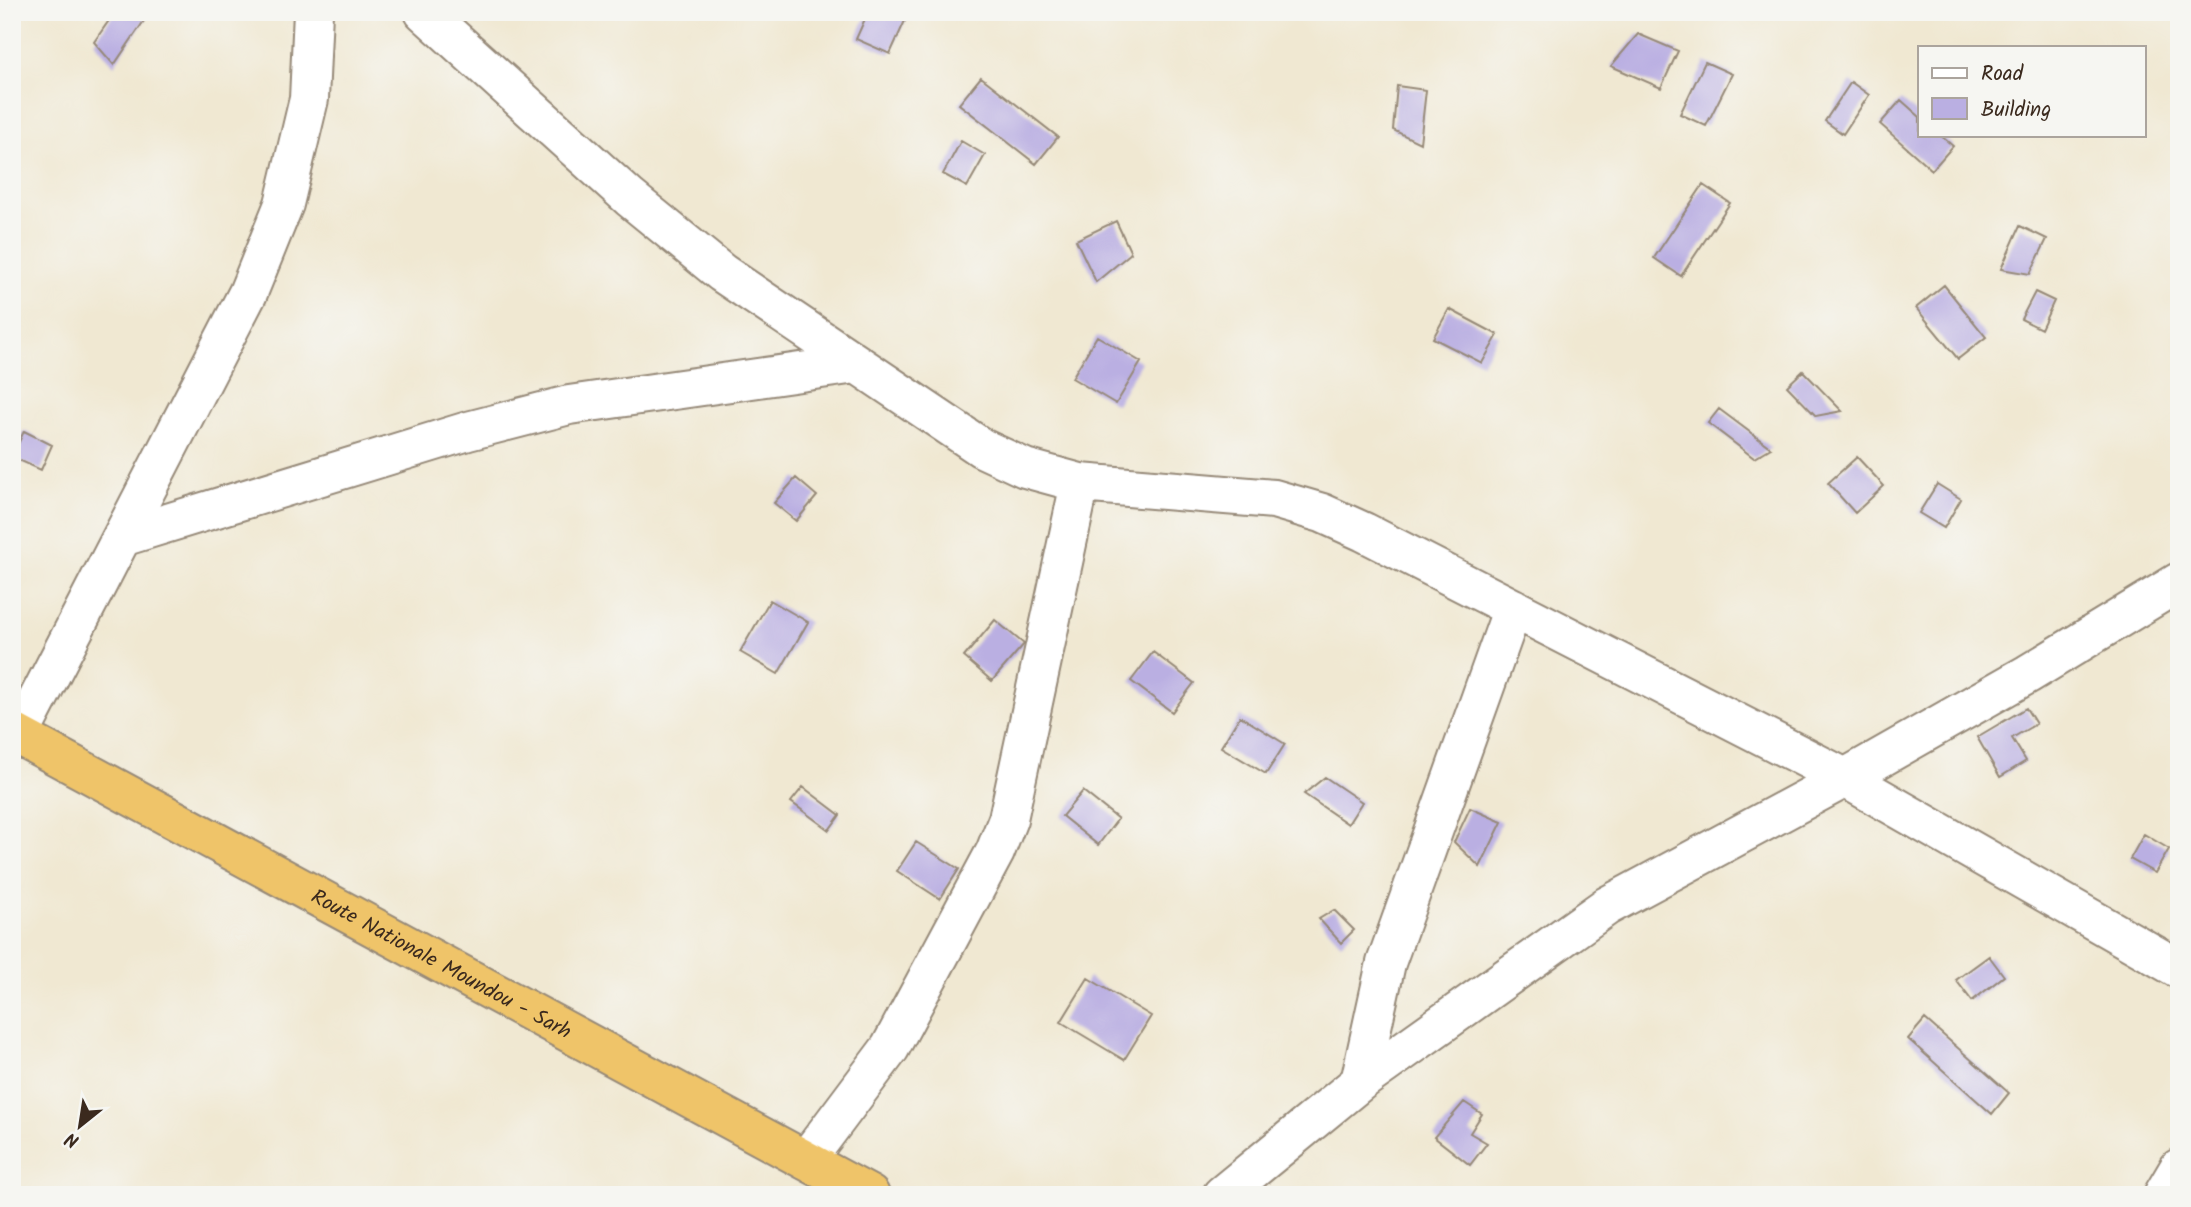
<svg xmlns="http://www.w3.org/2000/svg" width="2191" height="1207" font-family="Kalam,sans-serif">
  <style>
    .building { fill: #baafe2 }
    .lines { fill: none; stroke-linecap: round; stroke-linejoin: round }
    .minor-casing { stroke: #968978; stroke-width: 42 }
    .trunk-casing { stroke: #968978; stroke-width: 42 }
    .minor { stroke: #fff; stroke-width: 38 }
    .trunk { stroke: #efc469; stroke-width: 38 }
    .labels { text-anchor: middle; stroke-width: 5; stroke-linejoin: round; paint-order: stroke }
    .street-label { font-size: 21px; fill: #3b2a1e; stroke: #f6f6f2 }
  </style>
  <rect width="100%" height="100%" fill="#f6f6f2"/>
  <filter id="ink" filterUnits="userSpaceOnUse"><feTurbulence type="fractalNoise" baseFrequency=".0143" numOctaves="2"/><feDisplacementMap in="SourceGraphic" scale="14" xChannelSelector="R" yChannelSelector="G"/><feConvolveMatrix kernelMatrix="1 2 1 2 8 2 1 2 1" color-interpolation-filters="sRGB"/></filter>
  <filter id="wash" filterUnits="userSpaceOnUse"><feTurbulence type="fractalNoise" baseFrequency=".00686" numOctaves="4" result="noise"/><feDisplacementMap in="SourceGraphic" scale="28" xChannelSelector="R" yChannelSelector="G"/><feGaussianBlur stdDeviation="1.57" result="paint"/><feColorMatrix in="noise" values="0 0 0 0 0 0 0 0 0 0 0 0 0 0 0 0 0 1.4 0 .05"/><feComposite in="paint" operator="in"/></filter>
  <g filter="url(#wash)">
    <rect width="100%" height="100%" fill="#f0e8d2"/>
    <g id="blocks">
      <!-- building -->
      <path class="building" d="M115,12H150L114,65L94,42Z
        M868,12H909L890,54L856,39Z
        M1638,34L1678,51L1661,88L1611,66Z
        M1705,62L1732,74L1706,126L1680,114Z
        M981,77L1058,137L1036,164L959,104Z
        M1851,82L1869,95L1843,134L1825,121Z
        M1397,86L1426,90L1420,143L1393,130Z
        M1901,100L1920,117V135H1940L1953,146L1932,170L1880,124Z
        M961,141L985,155L967,187L943,174Z
        M1703,185L1730,203L1681,276L1654,258Z
        M1116,221L1131,253L1096,282L1076,240Z
        M2020,226L2047,239L2030,274L2001,269Z
        M1944,285L1986,337L1958,359L1916,308Z
        M2035,292L2054,301L2041,329L2021,319Z
        M1449,309L1498,335L1482,363L1433,338Z
        M1097,336L1141,362L1116,404L1072,378Z
        M1803,371L1842,411L1816,416L1787,386Z
        M1719,409L1771,448L1754,458L1708,423Z
        M24,431L52,445L41,470L12,457Z
        M1857,457L1884,486L1855,513L1828,483Z
        M796,478L817,496L796,521L774,503Z
        M1937,484L1961,499L1944,528L1919,513Z
        M770,600L808,622L778,674L740,652Z
        M995,620L1024,644L992,681L964,657Z
        M1153,652L1194,683L1172,712L1131,681Z
        M2026,708L2036,724L2012,738L2026,761L2000,777L1977,737Z
        M1240,716L1285,744L1266,774L1221,747Z
        M1325,777L1362,802L1348,824L1304,794Z
        M803,787L840,815L829,830L791,802Z
        M1083,791L1118,819L1098,845L1062,816Z
        M1470,808L1502,822L1480,867L1454,842Z
        M2144,834L2169,849L2155,873L2130,859Z
        M916,842L959,869L940,899L897,871Z
        M1334,910L1354,930L1341,943L1319,919Z
        M1989,956L2004,976L1972,1001L1956,980Z
        M1088,978L1151,1016L1124,1060L1061,1022Z
        M1925,1019L2009,1093L1992,1114L1908,1039Z
        M1464,1102L1482,1114L1470,1133L1487,1143L1470,1165L1434,1137Z"/>
    </g>
  </g>
  <g filter="url(#ink)">
    <use href="#blocks" fill-opacity="0" stroke="#968978" stroke-width="2"/>
    <g class="lines">
      <defs>
        <path id="minor" d="M424,12L630,198L722,273L982,448L1025,468L1080,483L1274,499L1322,513L1364,532L1845,778L2179,969
          M122,537L468,431L569,405L856,364
          M19,736L248,293L284,204L309,99L313,12
          M1360,1082L1386,963L1513,608
          M806,1160L890,1048L995,852L1008,819L1080,483
          M1222,1195L1360,1082L1607,906L1845,778L2028,674L2179,582
          M2163,1195L2179,1168"/>
        <g id="trunk">
          <path id="s1" d="M12,732L870,1195"/>
        </g>
      </defs>
      <!-- minor casing -->
      <use href="#minor" class="minor-casing"/>
      <!-- trunk casing -->
      <use href="#trunk" class="trunk-casing"/>
      <!-- minor -->
      <use href="#minor" class="minor"/>
      <!-- trunk -->
      <use href="#trunk" class="trunk"/>
    </g>
  </g>
  <g class="labels">
    <!-- street labels -->
    <g class="street-label">
      <text dy="7" stroke="none"><textPath href="#s1" startOffset="488">Route Nationale Moundou - Sarh</textPath></text>
    </g>
  </g>
  <!-- margin -->
  <rect width="2191" height="1207" fill="none" stroke="#f6f6f2" stroke-width="42"/>
  <!-- legend -->
  <rect x="1918" y="46" width="228" height="91" fill="#f6f6f2" stroke="#aba49d" stroke-width="2"/>
  <rect x="1932" y="68" width="35" height="10" fill="#ffffff" stroke="#aba49d" stroke-width="2"/>
  <text x="1981" y="80" font-size="21" fill="#3b2a1e">Road</text>
  <rect x="1932" y="98" width="35" height="21" fill="#baafe2" stroke="#aba49d" stroke-width="2"/>
  <text x="1981" y="116" font-size="21" fill="#3b2a1e">Building</text>
  <!-- north arrow -->
  <g transform="translate(80 1126) rotate(210)" stroke="#f6f6f2" stroke-width="5" paint-order="stroke">
  <path d="M0-5L12 26L0 18L-12 26Z" fill="#3b2a1e"/>
  <text y="-10" font-size="19" font-weight="bold" text-anchor="middle" fill="#3b2a1e">N</text>
  </g>
</svg>
